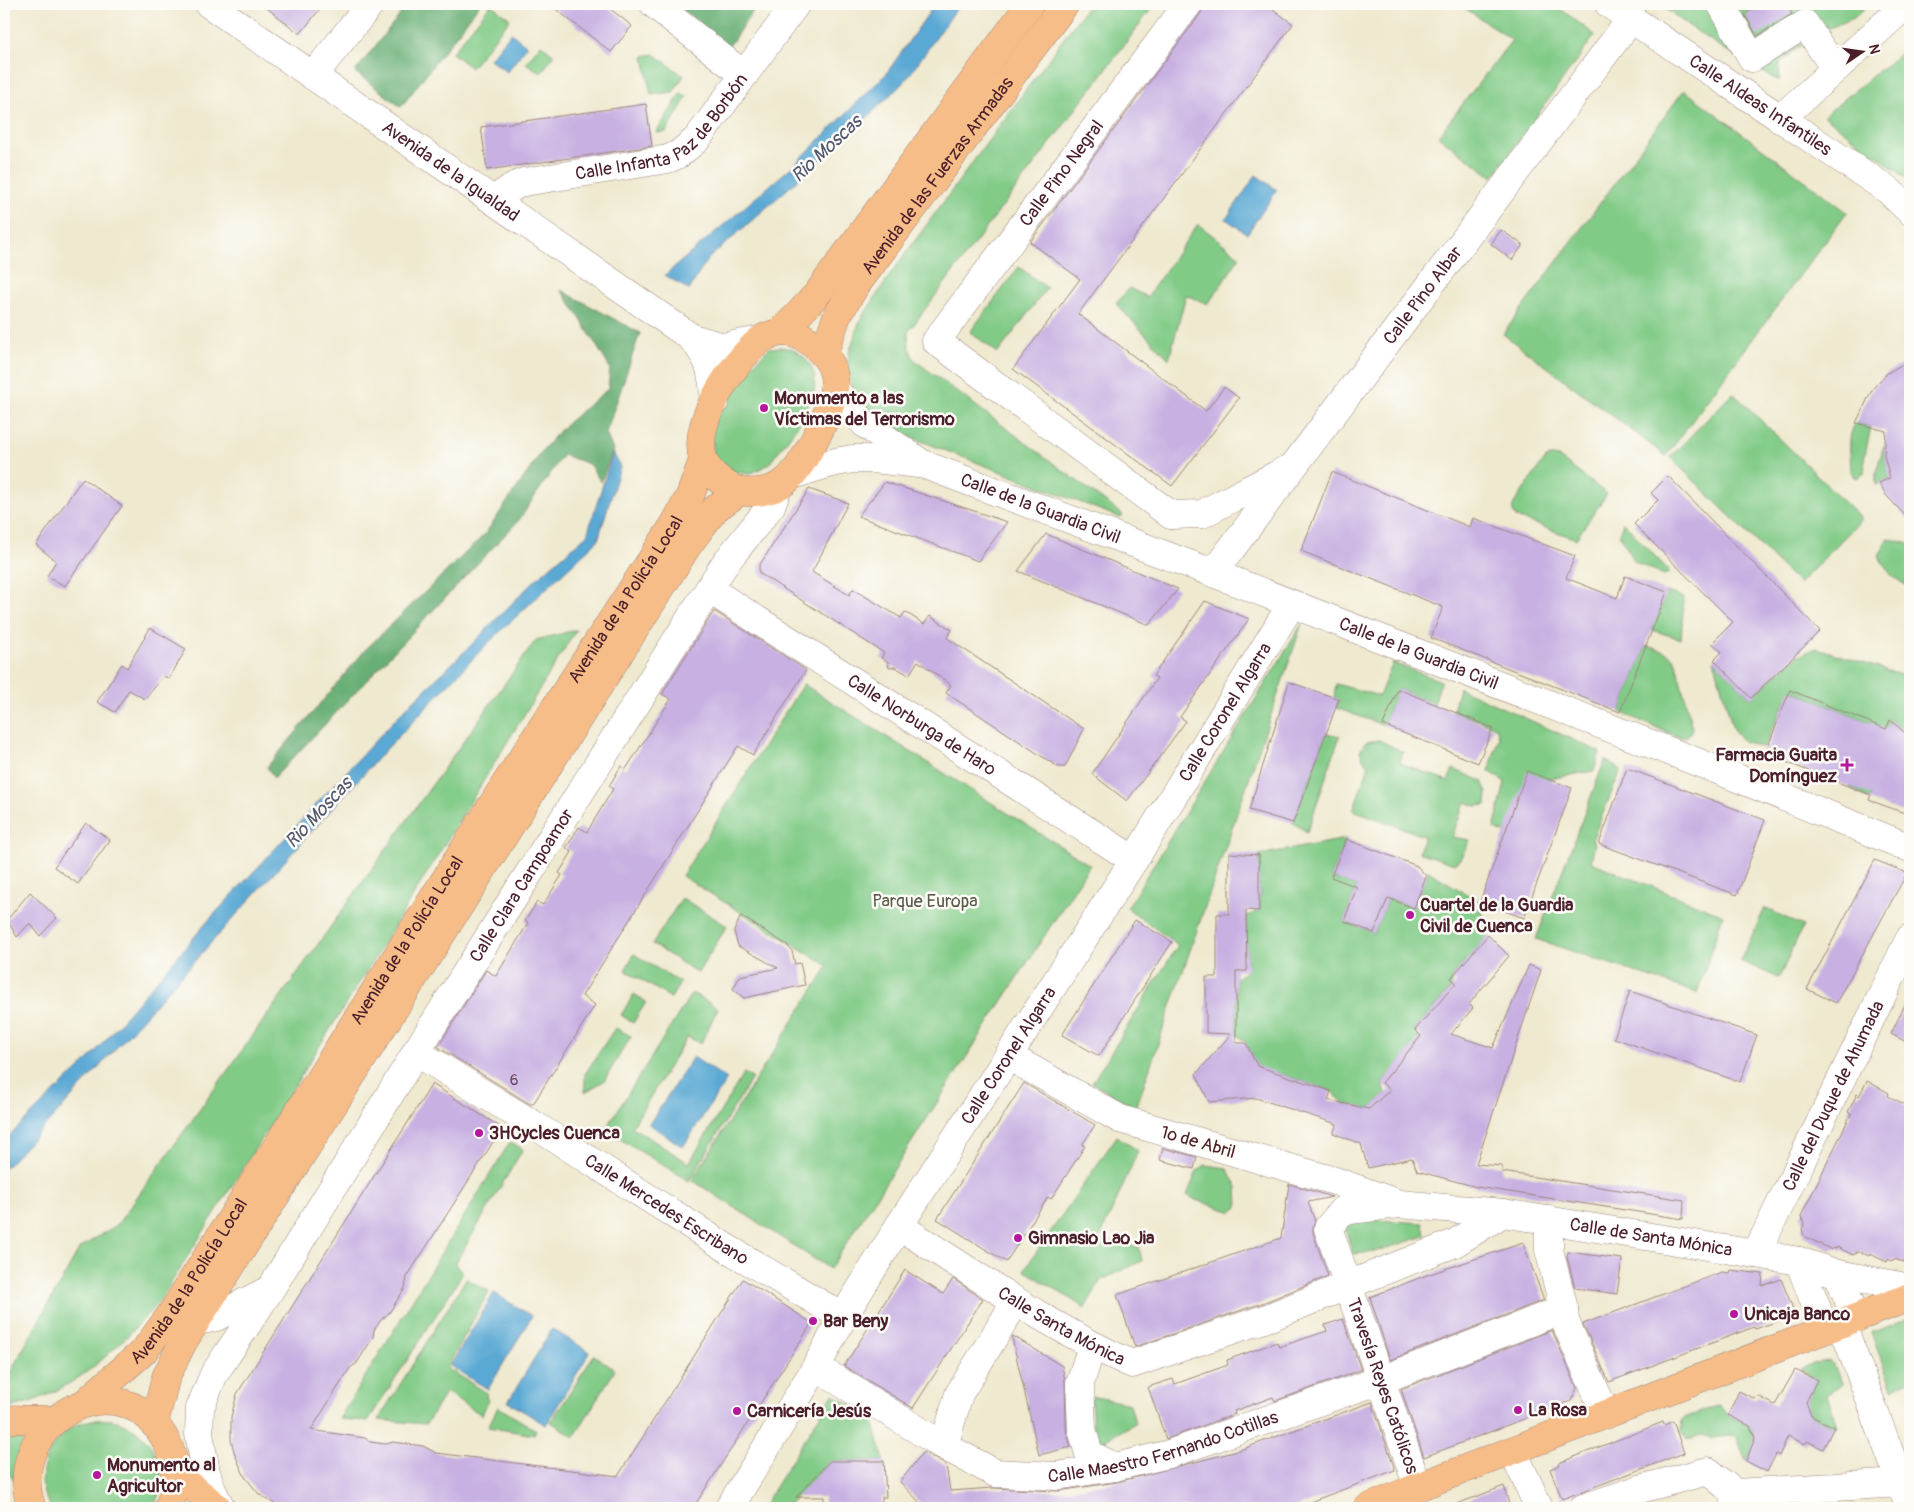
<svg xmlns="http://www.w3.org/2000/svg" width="1914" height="1512" font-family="Pangolin,sans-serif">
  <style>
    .green { fill: #81cb87; stroke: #667559 }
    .forest { fill: #68af74; stroke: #596750 }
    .water { fill: #5aa9d4; stroke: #526480 }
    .building { fill: #c8b1e2 }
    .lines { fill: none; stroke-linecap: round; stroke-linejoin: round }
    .minor-casing { stroke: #9c847d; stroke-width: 29 }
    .major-casing { stroke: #9c847d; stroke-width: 29 }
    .minor { stroke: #fff; stroke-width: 28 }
    .major { stroke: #f7bd88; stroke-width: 28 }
    .poi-dot { fill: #b5179e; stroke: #fdfcf7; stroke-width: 2 }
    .labels { text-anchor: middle; stroke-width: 5; stroke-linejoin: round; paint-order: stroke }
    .number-label { font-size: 15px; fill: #6a4459 }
    .street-label { font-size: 18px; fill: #4a1f2b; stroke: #fdfcf7 }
    .poi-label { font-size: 18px; font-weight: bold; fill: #4a1f2b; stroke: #fdfcf7; text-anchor: start }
    .park-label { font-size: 18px; fill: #5d5b4b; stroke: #fdfcf7 }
    .water-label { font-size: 19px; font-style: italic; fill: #50566f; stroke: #fdfcf7 }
  </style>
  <rect width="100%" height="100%" fill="#fdfcf7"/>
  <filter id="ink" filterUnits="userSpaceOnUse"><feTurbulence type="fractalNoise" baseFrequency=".02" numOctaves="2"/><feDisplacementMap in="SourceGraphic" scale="10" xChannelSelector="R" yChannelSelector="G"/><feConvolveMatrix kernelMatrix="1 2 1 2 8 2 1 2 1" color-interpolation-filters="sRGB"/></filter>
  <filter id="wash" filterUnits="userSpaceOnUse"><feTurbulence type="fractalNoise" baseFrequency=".0096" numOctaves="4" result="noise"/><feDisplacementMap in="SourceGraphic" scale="20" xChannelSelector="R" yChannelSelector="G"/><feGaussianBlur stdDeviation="1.12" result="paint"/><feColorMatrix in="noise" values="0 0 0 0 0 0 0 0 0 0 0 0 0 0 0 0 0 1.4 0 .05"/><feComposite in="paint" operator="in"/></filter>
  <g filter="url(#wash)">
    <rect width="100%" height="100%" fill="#efe9cf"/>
    <!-- green -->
    <path class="green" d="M491,4L510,19L471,68L452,53Z
      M1089,4H1155L908,332C908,344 909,353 917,362L1123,515L1121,518L895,431L869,412L852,390L847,370L849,353L860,320L897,265Z
      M1459,4H1554L1595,35L1493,177L1438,136L1512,40Z
      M1659,4H1869L1854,18L1817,33L1780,62L1779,81C1738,59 1697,33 1659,4Z
      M541,44L554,55L541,73L526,63Z
      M1910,45V181L1824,116Z
      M654,54L684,76L673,92L651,95L644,56Z
      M1684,90L1847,212L1666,456L1503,334Z
      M681,93L687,97L666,132L656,133Z
      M1198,224L1240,257L1208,304L1186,295L1169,359L1116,304L1129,288L1147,297Z
      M1019,267L1047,288L998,353L970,332Z
      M781,347L793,349L804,357L811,366L815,377L814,394L796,428L769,464L750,474L737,472L725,468L718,461L714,454L711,429L733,386L769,348Z
      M1733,393L1862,519L1799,584L1670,457Z
      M1856,423L1871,427L1864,459L1865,473L1856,478L1851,472C1851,457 1846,436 1856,423Z
      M1884,445V455L1891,477L1876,485V472Z
      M1552,456L1558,457L1607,494L1576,539L1516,517C1512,511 1511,508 1515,502L1546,458Z
      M1623,522L1669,571V573L1664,575L1635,562L1619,534Z
      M1888,538L1910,544V588L1892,576L1879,557Z
      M1667,592L1684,598L1681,639L1652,630Z
      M1302,624L1136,1108L1092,1083L1178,945L1127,908Z
      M576,630L376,956L161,1299C117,1350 73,1395 4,1409V1383L80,1248L117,1225L536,640Z
      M1646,646C1656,649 1672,652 1676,662L1692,728C1689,736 1687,738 1678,737L1620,712Z
      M1817,648L1910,678V737L1890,720L1872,765L1881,769L1869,800L1848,786L1871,723L1791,690L1763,748L1743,741L1733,729L1714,660L1751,698L1797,656Z
      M1393,663L1441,681L1434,704L1398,689L1383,725L1336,708L1339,699L1334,698L1336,684L1379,696Z
      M803,684L1090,865L830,1269L692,1180L828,966L682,876Z
      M1459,688L1600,752L1594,771L1548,779L1505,833L1494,829L1505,782L1489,771L1499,737L1496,727L1453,711Z
      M1326,733L1340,736L1307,832L1293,823Z
      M1379,740L1403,752L1400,763L1448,781L1453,769L1482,781L1487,793L1486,805L1476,806L1465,802L1452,837L1470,840L1460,859L1454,864L1419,852L1424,836L1353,810L1369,766L1363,759L1360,751L1366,742Z
      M1605,760L1621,770L1592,840L1595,843L1591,862L1723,915L1697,993L1536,939Z
      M1346,839L1331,877L1357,887L1344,921L1374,933L1388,898L1414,908L1428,871L1480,902L1488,935L1451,978V988L1415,1030L1419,1040L1382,1083L1386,1094L1369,1109L1345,1104L1331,1091L1278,1073L1261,1075L1246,1043L1236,1034V978L1247,971L1246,916L1259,911V855Z
      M682,898L727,926L698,973L652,944Z
      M1765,908L1803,926L1779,978L1740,961Z
      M634,954L680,983L671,998L625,970Z
      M692,993L718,1008L701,1043L687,1037L632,1127L689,1163L744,1073L752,1078L689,1181L605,1130Z
      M634,994L646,1002L633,1023L621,1015Z
      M615,1028L631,1036L604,1081L585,1092V1074Z
      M1117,1136L1138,1151L1099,1240L1139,1247L1142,1261L1101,1280L1085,1308L1024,1270Z
      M510,1142L523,1149L455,1264L463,1273L368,1421L339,1419Z
      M1205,1165L1227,1168L1237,1187L1238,1207L1232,1212L1196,1200L1187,1195L1197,1171Z
      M1362,1219L1423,1223L1425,1236L1374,1252L1353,1254L1345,1228L1349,1220Z
      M466,1279L489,1291L447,1368L487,1393L486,1396L488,1401L482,1415L446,1392L426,1424L378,1420Z
      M1910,1318V1380L1893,1388L1871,1333Z
      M594,1355L615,1370L574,1437L551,1422Z
      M1828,1361L1835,1367L1843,1384L1827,1395L1837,1426L1834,1427L1811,1416L1806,1402L1817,1380L1799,1369L1815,1363Z
      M833,1394L872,1417L884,1461H830L786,1508H762Z
      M1091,1396L1130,1404L1135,1423L1094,1447Z
      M1719,1405L1728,1415L1750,1426L1755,1438L1746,1461L1736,1435L1714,1438L1701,1435L1687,1440L1681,1431L1682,1419Z
      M498,1407L536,1430L534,1435L488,1427Z
      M92,1420C99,1420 106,1419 112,1420C138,1425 159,1448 161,1474C162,1487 158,1498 153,1508H51C49,1504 46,1499 44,1494C37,1468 51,1439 74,1426C79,1423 86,1422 92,1420Z
      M4,1428L28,1430L20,1449L19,1485L4,1469Z"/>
    <!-- forest -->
    <path class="forest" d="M408,4H480L401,107L355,72Z
      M675,4H758L729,46Z
      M561,290L640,333L606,433L613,450L601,482L589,464L563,455L519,520L274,778L267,767L366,649L485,534L545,447L567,423L608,389L610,368L577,313Z"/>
    <!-- water -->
    <path class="water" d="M935,4H960L905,81L850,134L707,260L689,290L665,275L795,164L886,74Z
      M511,33L527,46L507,72L490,59Z
      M1256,175L1277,190L1247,234L1226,219Z
      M613,452L620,467L598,540L487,644L377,759L62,1108L4,1169V1141L89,1059L208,921L400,714L470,646L533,582L587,535Z
      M693,1057L727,1079L683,1147L649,1124Z
      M494,1293L532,1316L488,1389L450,1366Z
      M552,1329L590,1352L546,1425L508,1402Z"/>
    <g id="blocks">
      <!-- building -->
      <path class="building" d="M262,4H324L300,34Z
        M549,4H604L632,26L611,52Z
        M1205,4H1266L1293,24L1078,314L1206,411L1224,387L1239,398L1172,486L1013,369L1080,279L1030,242L1201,13Z
        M1759,4H1786L1792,14L1757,36L1745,15Z
        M646,104L652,146L487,170L481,127Z
        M1501,230L1523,245L1512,260L1491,244Z
        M1903,364L1910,378V521L1885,494L1879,483L1890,478L1884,455L1886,431L1856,423L1873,388L1887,373Z
        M1332,472L1470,527L1473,518L1575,556L1566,578L1617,598L1625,576L1667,592L1620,712L1431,638L1443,607L1301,551Z
        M1668,476L1820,631L1751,698L1714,660L1722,652L1712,643L1733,622L1634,524L1658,500L1651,493Z
        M83,478L122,506L65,586L47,576L56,561L36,545Z
        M885,482L950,503L1007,522L978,561L858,516Z
        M809,489L848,503L812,572L849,595L853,589L901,618L905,612L924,624L930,616L952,630L947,638L1084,729L1065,767H1058L946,693L951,685L918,661L909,675L895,667L889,668L888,662L881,658L884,653L759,573V566Z
        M1046,534L1178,589L1149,625L1018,571Z
        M1205,601L1249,619L1180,717L1186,721L1127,801L1092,774L1157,678L1153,676Z
        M714,611L806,670L753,755L738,746L582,996L595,1005L533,1104H530L438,1047L486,970L496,976L528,923L525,921L537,902L543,905L562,875L559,873L572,852L566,848L579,827L587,832L613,789L609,786L621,766L626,769L671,699L662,694Z
        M150,628L186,649L169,679L164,676L145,699L129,690L115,712L97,702L122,664L127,668Z
        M1289,682L1339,699L1293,823L1249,810Z
        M1398,689L1493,728L1478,763L1383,725Z
        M1790,690L1886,729L1890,720L1910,737V815L1869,800L1871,795L1765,754Z
        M1627,768L1765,820L1737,895L1599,844Z
        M1527,771L1572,788L1524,918L1480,902Z
        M86,823L110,840L78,884L54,867Z
        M1346,839L1417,866L1426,876L1414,908L1388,898L1374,933L1344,921L1357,887L1331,877Z
        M1229,853L1259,855V911L1246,910L1247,971H1236V1043H1246L1257,1066L1331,1091L1328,1100L1369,1109L1390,1090L1382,1083L1421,1036L1415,1030L1456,983L1451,978L1488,935L1509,956L1469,1004L1473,1008L1451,1034L1493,1048L1529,965L1541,970L1476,1164L1502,1166V1172L1684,1200L1683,1219L1477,1187L1417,1171L1412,1158L1368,1168L1361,1144L1333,1133L1337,1124L1256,1098L1209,1102L1196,1074L1231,1034L1206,1033V977H1217V914H1229Z
        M1875,860L1907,873L1836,1003L1807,989Z
        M30,892L57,918L40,936L30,923L17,937L7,920Z
        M741,916L787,945L792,951L795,964L800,963L805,985L744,998L733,989L740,976L778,968L738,946L734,931Z
        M1135,920L1172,942L1099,1056L1062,1035Z
        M1630,991L1757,1035L1740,1082L1614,1038Z
        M1910,994V1044L1891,1034Z
        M1867,1081L1889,1093L1888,1096L1910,1107V1264L1894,1259L1892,1261L1888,1259L1887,1262L1870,1254L1869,1256L1858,1251L1853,1255L1837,1247L1836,1249L1833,1248L1832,1250L1804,1236L1802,1229L1804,1224L1801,1216L1851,1114L1848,1112L1857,1094L1859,1096Z
        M1024,1083L1095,1125L1082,1145L1085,1146L1051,1199L1048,1197L1006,1262L937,1219Z
        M432,1084L502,1128L407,1277L405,1288L389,1313L381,1320L374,1330L373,1337L357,1363L350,1368L311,1430L365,1438L370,1442L386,1444L393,1442L423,1446L436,1453L618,1476L743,1279L812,1323L693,1508H281L259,1494L245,1477L235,1455L231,1440V1417L237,1394Z
        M1163,1148L1197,1157L1194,1169L1160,1160Z
        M1289,1184L1332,1197L1308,1202L1315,1221L1313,1226V1233L1328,1276L1265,1302L1135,1347L1117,1295L1281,1238Z
        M1523,1243L1544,1300L1390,1360L1370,1297L1427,1275Z
        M1568,1252L1622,1259L1617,1294L1575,1288L1567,1257Z
        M905,1270L943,1294L953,1279L983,1299L913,1408L844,1366Z
        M1730,1270L1763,1274L1762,1286L1781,1279L1794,1311L1782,1316L1784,1319L1755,1329L1754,1327L1609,1382L1583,1324L1722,1272L1729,1273Z
        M1343,1319L1361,1370L1275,1401L1273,1397L1234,1411L1235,1414L1166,1439L1148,1387L1173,1379L1175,1384L1228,1365L1227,1360L1277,1342L1279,1347L1327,1331L1325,1325Z
        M1552,1330L1577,1388L1571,1401L1424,1457L1401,1389Z
        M1013,1336L1062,1366L1065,1381L1066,1430L1071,1447L1039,1455L1012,1338Z
        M1795,1370L1817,1380L1806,1402L1811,1416L1834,1427L1823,1449L1807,1441L1805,1444L1788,1436L1779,1456L1776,1454L1767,1472L1746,1461L1755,1438L1750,1426L1728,1415L1739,1391L1755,1399L1758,1396L1775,1405Z
        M1372,1402L1395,1470L1294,1508H925L900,1482L923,1452L946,1465L950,1491L992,1488L1058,1491L1117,1482L1234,1452Z
        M1673,1421L1684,1453L1562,1499L1550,1469L1560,1465L1559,1463L1663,1422L1664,1425Z
        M830,1461H884L886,1497H882V1508H824V1497H796Z
        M1504,1486L1510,1508H1449V1507Z"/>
    </g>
  </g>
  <g filter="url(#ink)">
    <use href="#blocks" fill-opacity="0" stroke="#9c847d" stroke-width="1"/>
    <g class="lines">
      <defs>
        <g id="minor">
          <path id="s1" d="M209,4L692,338C712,363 711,369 715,401"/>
          <path d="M654,4L744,75"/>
          <path id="s2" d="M1609,4L1888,190L1910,211"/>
          <path d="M1721,4L1752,58L1805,24L1835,69"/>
          <path d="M313,76L370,4"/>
          <path d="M1780,119L1907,4"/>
          <path id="s3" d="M493,200L516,185L524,182L668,159L679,154L697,139L796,4"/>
          <path d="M692,338L723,347L760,340"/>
          <path d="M834,388L845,402L865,424L921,463"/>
          <path id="s4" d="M792,475C812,469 832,461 854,459C877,458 901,462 925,465L1213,573L1720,771L1910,848"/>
          <path id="s5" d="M1171,515L936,341L1188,4"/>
          <path d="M1171,515L1202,514L1286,470"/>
          <path id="s6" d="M1213,573L1631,19"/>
          <path id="s7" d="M710,590L1134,860"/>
          <path id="s8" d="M416,1052L539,1128L725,1247L843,1317"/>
          <path d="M1008,1056L1120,1119L1335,1181L1399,1204"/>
          <path d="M1399,1204L1503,1213L1455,1243L1348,1285L1328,1228L1342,1211Z"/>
          <path id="s9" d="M1503,1213L1799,1261L1838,1274L1910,1288"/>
          <path d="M1549,1220V1250L1564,1309L1565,1321L1606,1415"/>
          <path id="s10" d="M899,1226C975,1274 1049,1327 1132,1364L1270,1317L1348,1285L1418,1487"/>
          <path id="s11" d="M1756,1254L1910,938"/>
          <path d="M1799,1261L1825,1330"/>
          <path d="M1838,1274L1856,1318"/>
          <path d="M198,1321L216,1317L267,1291"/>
          <path d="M1842,1324L1910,1508"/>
          <path d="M1092,1346L1080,1383L1082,1429L1089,1454L1115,1467"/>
          <path id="s12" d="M816,1367L944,1446L995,1473L1056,1476L1115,1467L1169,1454L1381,1380L1564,1309"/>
          <path d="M944,1446L959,1394L1016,1301"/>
          <path d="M1513,1451L1539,1508"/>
          <path d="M1735,1493L1901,1483"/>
          <path id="s13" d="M221,1508L212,1490L206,1472L199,1434L200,1408L214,1374L270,1290L416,1052L726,562L771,506L778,487"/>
          <path id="s14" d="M729,1508L816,1367L843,1317L899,1226L1134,860L1291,605"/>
          <path d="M1583,1508L1640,1489L1708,1471L1735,1493L1734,1508"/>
        </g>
        <g id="major">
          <path d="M780,332C793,332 804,336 814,345C823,353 831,361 833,372C836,381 834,393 831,402C825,422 802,468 786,481C773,492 748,496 732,488C722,483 707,471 703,459C692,422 732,364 759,341C765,336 773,334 780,332Z"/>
          <path d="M780,332L797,316L817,294L1030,4"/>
          <path id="s15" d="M824,353L837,316L856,285L1065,4"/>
          <path id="s16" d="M86,1402L144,1351L171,1314L506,783L674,525L690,496L703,460"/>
          <path d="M4,1419L50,1420"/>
          <path d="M154,1424L166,1377L183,1342L688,545L715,509L740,491"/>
          <path d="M175,1473L218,1508"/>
          <path d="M32,1508C0,1421 125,1352 168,1445C178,1465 178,1488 168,1508"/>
          <path d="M1368,1508L1418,1487L1910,1297"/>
        </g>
      </defs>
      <!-- minor casing -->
      <use href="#minor" class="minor-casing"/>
      <!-- major casing -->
      <use href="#major" class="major-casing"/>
      <!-- minor -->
      <use href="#minor" class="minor"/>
      <!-- major -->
      <use href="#major" class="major"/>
    </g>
  </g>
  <!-- markers -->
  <g class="poi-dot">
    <circle cx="764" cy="408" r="5"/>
    <path d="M1844.5 757.5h5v5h5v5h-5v5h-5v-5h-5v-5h5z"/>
    <circle cx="1410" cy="915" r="5"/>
    <circle cx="479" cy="1133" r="5"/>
    <circle cx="1018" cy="1238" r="5"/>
    <circle cx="1734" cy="1314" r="5"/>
    <circle cx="813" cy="1321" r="5"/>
    <circle cx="1518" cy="1410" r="5"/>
    <circle cx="737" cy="1411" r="5"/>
    <circle cx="97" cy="1475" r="5"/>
  </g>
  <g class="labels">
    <!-- number labels -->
    <g class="number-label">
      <text x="514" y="1085">6</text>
    </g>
    <!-- street labels -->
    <g class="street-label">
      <text dy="6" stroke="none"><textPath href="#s2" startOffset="182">Calle Aldeas Infantiles</textPath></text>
      <text dy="6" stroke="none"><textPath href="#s3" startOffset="192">Calle Infanta Paz de Borbón</textPath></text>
      <text dy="6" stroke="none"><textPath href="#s1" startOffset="294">Avenida de la Igualdad</textPath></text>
      <text dy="6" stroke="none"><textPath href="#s5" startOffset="502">Calle Pino Negral</textPath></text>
      <text dy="6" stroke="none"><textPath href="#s15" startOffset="212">Avenida de las Fuerzas Armadas</textPath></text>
      <text dy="6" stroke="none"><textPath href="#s6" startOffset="348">Calle Pino Albar</textPath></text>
      <text dy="6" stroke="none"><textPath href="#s4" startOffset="259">Calle de la Guardia Civil</textPath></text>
      <text dy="6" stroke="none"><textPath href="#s16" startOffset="970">Avenida de la Policía Local</textPath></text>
      <text dy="6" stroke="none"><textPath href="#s4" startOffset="664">Calle de la Guardia Civil</textPath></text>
      <text dy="6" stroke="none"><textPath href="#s14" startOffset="938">Calle Coronel Algarra</textPath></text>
      <text dy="6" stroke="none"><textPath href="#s7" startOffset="251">Calle Norburga de Haro</textPath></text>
      <text dy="6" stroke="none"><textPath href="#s13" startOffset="718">Calle Clara Campoamor</textPath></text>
      <text dy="6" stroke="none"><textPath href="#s16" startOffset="565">Avenida de la Policía Local</textPath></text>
      <text dy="6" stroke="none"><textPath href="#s14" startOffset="532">Calle Coronel Algarra</textPath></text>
      <text dy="6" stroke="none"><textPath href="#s11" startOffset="176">Calle del Duque de Ahumada</textPath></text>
      <text transform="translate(1198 1142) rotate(16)" y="6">1º de Abril</text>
      <text dy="6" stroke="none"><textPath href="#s8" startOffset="296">Calle Mercedes Escribano</textPath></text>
      <text dy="6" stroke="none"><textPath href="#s9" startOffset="150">Calle de Santa Mónica</textPath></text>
      <text dy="6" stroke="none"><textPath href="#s16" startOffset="160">Avenida de la Policía Local</textPath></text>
      <text dy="6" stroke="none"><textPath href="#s10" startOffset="191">Calle Santa Mónica</textPath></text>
      <text dy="6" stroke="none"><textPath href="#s10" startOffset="608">Travesía Reyes Católicos</textPath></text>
      <text dy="6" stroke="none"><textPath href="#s12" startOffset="380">Calle Maestro Fernando Cotillas</textPath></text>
    </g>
    <!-- poi labels -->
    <g class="poi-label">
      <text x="774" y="404">Monumento a las<tspan x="774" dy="21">Víctimas del Terrorismo</tspan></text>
      <text x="1837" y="761" text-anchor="end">Farmacia Guaita<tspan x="1837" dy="21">Domínguez</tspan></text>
      <text x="1420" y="911">Cuartel de la Guardia<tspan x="1420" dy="21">Civil de Cuenca</tspan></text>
      <text x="489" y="1139">3HCycles Cuenca</text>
      <text x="1028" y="1244">Gimnasio Lao Jia</text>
      <text x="1744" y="1320">Unicaja Banco</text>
      <text x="823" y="1327">Bar Beny</text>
      <text x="1528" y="1416">La Rosa</text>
      <text x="747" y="1417">Carnicería Jesús</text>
      <text x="107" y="1471">Monumento al<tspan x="107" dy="21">Agricultor</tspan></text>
    </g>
    <!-- park labels -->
    <g class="park-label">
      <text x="925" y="907">Parque Europa</text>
    </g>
    <!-- water labels -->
    <g class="water-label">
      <text transform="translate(826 148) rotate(-43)" y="7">Rio Moscas</text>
      <text transform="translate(318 812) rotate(-47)" y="7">Rio Moscas</text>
    </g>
  </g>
  <!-- margin -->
  <rect width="1914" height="1512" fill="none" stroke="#fdfcf7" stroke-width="20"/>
  <!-- north arrow -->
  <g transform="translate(1862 52) rotate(77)" stroke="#fdfcf7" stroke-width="4" paint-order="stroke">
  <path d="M0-4L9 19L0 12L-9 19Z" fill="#4a1f2b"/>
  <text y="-8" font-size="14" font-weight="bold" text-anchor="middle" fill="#4a1f2b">N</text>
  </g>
</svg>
